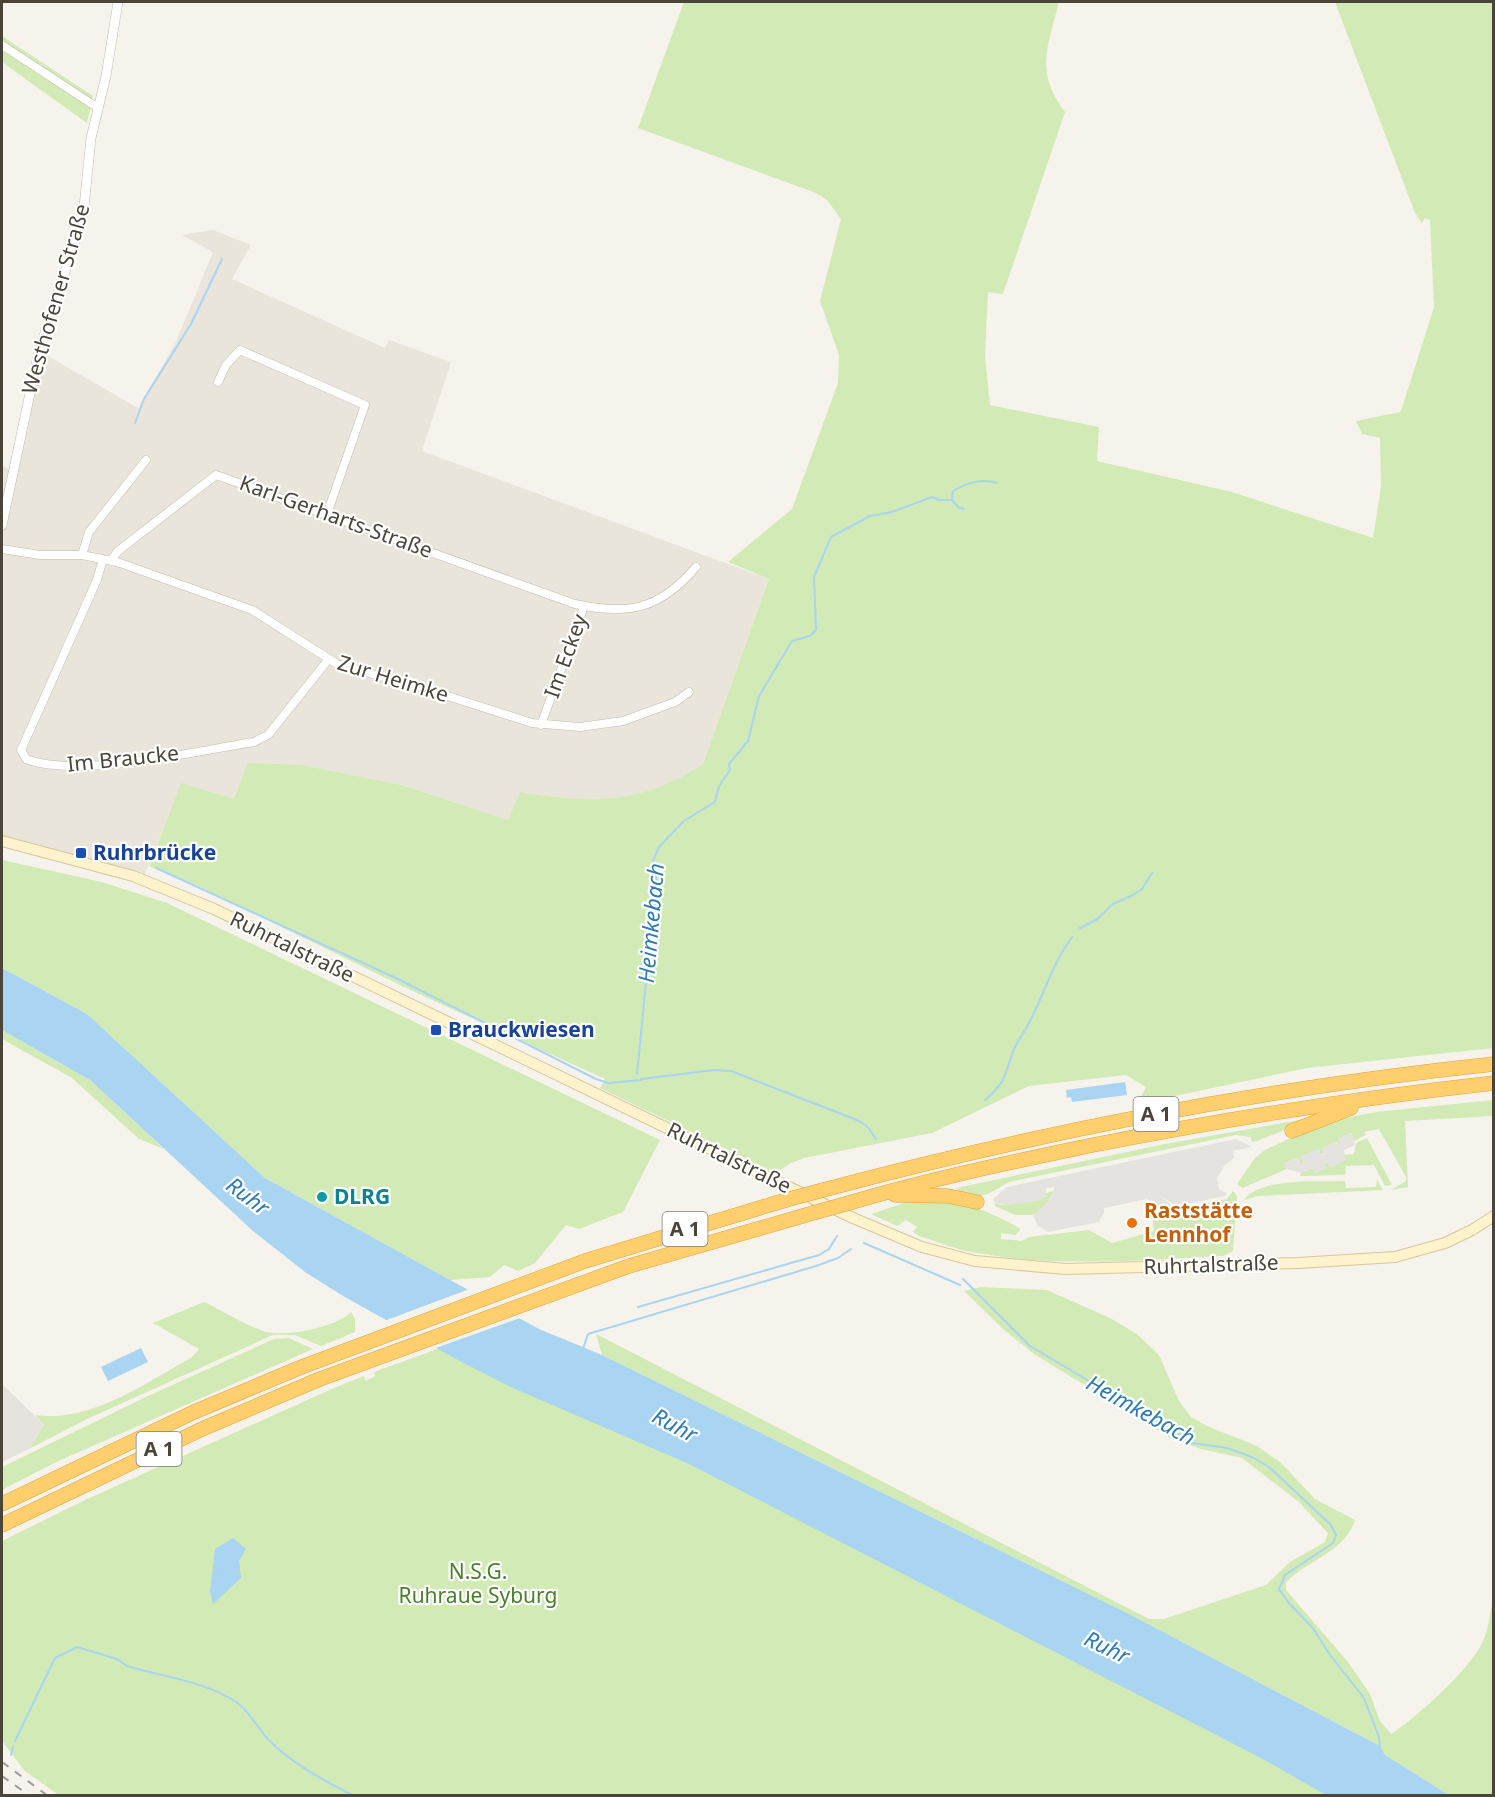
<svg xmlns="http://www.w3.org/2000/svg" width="1495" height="1797" font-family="'Noto Sans',sans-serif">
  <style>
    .residential { fill: #eae5da }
    .industrial { fill: #e6e2dd }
    .green { fill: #d2eab5 }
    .parking { fill: #e5e3e0 }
    .water { fill: #a9d4f2 }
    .pier { fill: #f6f3ec }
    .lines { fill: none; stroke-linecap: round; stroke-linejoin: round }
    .stream { stroke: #a9d4f2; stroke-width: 2 }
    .minor-casing { stroke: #c2bbae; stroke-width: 9 }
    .tertiary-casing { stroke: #c2bbae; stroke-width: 10 }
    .secondary-casing { stroke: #d6c79b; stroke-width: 12 }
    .motorway-casing { stroke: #e0a43c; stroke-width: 15 }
    .minor { stroke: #fff; stroke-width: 8 }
    .tertiary { stroke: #fff; stroke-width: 9 }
    .secondary { stroke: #fff3cd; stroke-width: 10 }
    .motorway { stroke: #ffcf6e; stroke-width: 14 }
    .rail { stroke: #9a9a9a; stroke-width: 2; stroke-dasharray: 8 8; stroke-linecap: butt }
    .motorway-bridge-casing { stroke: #e0a43c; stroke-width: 15; stroke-linecap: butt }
    .motorway-bridge { stroke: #ffcf6e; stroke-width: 14 }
    .transit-dot { fill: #1a4fb4; stroke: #fff; stroke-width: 2 }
    .culture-dot { fill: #0f9aa8; stroke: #fff; stroke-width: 2 }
    .food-dot { fill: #e8710a; stroke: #fff; stroke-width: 2 }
    .labels { text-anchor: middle; stroke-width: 4.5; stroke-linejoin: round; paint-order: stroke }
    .shield { fill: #fff; stroke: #817c74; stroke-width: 1.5 }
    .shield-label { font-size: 20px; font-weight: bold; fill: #4b4439 }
    .street-label { font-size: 21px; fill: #4b4439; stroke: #fff }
    .transit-label { font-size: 21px; font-weight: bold; fill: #164399; stroke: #fff; text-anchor: start }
    .culture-label { font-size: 21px; font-weight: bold; fill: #0d838f; stroke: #fff; text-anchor: start }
    .food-label { font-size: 21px; font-weight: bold; fill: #c56008; stroke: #fff; text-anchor: start }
    .park-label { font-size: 21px; fill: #4a7f2a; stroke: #fff }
    .water-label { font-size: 22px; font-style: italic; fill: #2e7ab2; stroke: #fff }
  </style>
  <rect width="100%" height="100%" fill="#f6f3ec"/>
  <!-- residential -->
  <path class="residential" d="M213,230L251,245L232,279L385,348L389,340L451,362L422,451L769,579L703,764L678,781L648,794L607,799L567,800L521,792L508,820L402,785L302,765L234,799L181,784L143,879L2,841V466L12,470L39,351L138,408L176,342L213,252L182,235Z"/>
  <!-- industrial -->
  <path class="industrial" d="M2,1384L44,1425L29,1449L2,1462Z"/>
  <!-- green -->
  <path class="green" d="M684,2H1059C1048,47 1034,71 1065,112L1003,294L988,292L985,356L990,405L1099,427L1097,461L1232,492L1373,538L1381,487L1380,438L1362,434L1356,421L1400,412L1402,408L1434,307L1430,220L1425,218L1422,223L1415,213L1335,2H1493V1048L1307,1068L1137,1104L1146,1087L1126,1075L1029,1086L932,1133L804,1158L791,1163L776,1173L600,1088L605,1079L406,988L196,885L149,866L181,783L234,799L248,763L302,765L402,785L508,820L520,792C592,804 641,805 703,764L769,579L728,562L792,509L838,383L839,355L820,301L841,219L827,200L816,193L638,128Z
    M2,36L93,96L87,123L2,62Z
    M2,860L102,882L167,903L660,1140L623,1212L579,1229L566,1225L535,1263L518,1271L504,1265L490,1277L450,1280L265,1178L87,1014L2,968Z
    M2,1030L90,1080L164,1149L139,1139L72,1078L2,1039Z
    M1493,1100V1116L1405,1121L1408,1187L1391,1190L1406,1181V1177L1379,1129L1364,1132L1366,1135L1354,1141L1351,1133L1339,1138L1342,1146L1339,1147L1337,1142L1321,1155L1318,1150L1302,1156L1303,1162L1301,1164L1298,1158L1285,1163L1287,1169L1242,1188L1237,1184L1255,1158L1265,1150L1325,1122L1376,1112Z
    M1305,1119L1280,1132L1254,1142L1251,1141V1137L1236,1135L1009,1182C993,1191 974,1206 956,1188L1165,1144Z
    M1367,1138L1392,1185L1385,1186L1374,1165L1346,1166L1345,1175L1300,1176L1301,1173L1313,1168L1326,1169L1324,1163L1345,1160L1343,1155L1354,1154L1356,1143Z
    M1377,1180L1383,1190L1258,1196L1244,1200C1260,1177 1319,1182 1345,1181L1346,1188L1376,1187Z
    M1054,1191L1046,1204L1034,1215H1015L995,1206V1203L1002,1205L1046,1196V1193Z
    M1233,1191L1237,1196L1233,1251L1223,1256C1140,1260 1054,1268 972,1252C954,1249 936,1241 919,1236L913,1232L917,1227L906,1220L897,1226L871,1214C885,1210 900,1203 915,1201C952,1196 990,1211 1021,1229L1015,1235L1001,1233V1239L1022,1241L1029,1237L1089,1230L1112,1243L1154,1231L1152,1212L1162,1217L1174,1213L1177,1209L1227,1199Z
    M980,1287L1047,1290L1110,1318L1137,1334L1159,1355L1179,1401L1191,1417L1207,1426L1257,1446L1281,1463L1315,1499L1355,1520C1344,1553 1309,1559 1286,1582V1590L1348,1662L1370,1694L1380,1721L1391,1734C1416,1718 1470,1669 1482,1643C1489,1629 1490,1612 1493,1597V1795H1449L1385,1755L1380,1746L1127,1613L602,1355L596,1334L1149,1619H1164L1266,1585L1290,1562L1325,1542L1328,1533L1299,1502L1242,1458L1201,1449L1172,1439L1034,1354L1003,1329L964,1291Z
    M204,1302C223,1311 243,1324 263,1331C282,1338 336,1328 351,1312L355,1319V1332L321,1346L295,1335H273L87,1419L29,1449L44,1425L35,1415C91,1423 143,1384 191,1358L199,1349L153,1323Z
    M289,1338L313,1349L54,1463L2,1490V1467L148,1396L274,1339Z
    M465,1339L1360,1795L60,1796L25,1771L2,1741V1541L85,1500L334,1388L364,1376L366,1381L375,1376L374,1372Z"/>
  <!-- parking -->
  <path class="parking" d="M1351,1133L1356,1145L1344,1150L1345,1161L1330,1168L1327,1162L1324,1163L1326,1169L1315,1173L1312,1168L1301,1173L1287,1169L1284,1164L1298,1158L1301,1163L1303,1162L1301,1156L1319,1149L1321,1155L1324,1154L1321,1148L1337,1141L1341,1146L1338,1138Z
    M1236,1139L1252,1147L1233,1151L1234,1158L1224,1166L1217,1178L1219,1189L1227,1194L1225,1196L1177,1206L1160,1196L1174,1207L1172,1210L1165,1211L1147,1199L1104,1208V1213L1099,1222L1048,1232L1038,1226L1033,1215L1046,1204L1054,1191V1187L1046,1188V1196L1041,1200L1009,1205L995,1203L993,1199L1007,1187Z"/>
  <!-- water -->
  <path class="water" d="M2,968L87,1014L265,1178L539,1329L602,1355L1127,1613L1380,1746L1385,1755L1449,1795H1326L1261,1758L689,1464L513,1388L456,1359L343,1296L305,1272L253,1231L90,1080L2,1030Z
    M1125,1082L1127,1095L1072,1102L1071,1097L1067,1098L1066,1090Z
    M141,1348L148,1362L108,1381L101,1367Z
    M233,1538L246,1549L239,1561L241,1578L213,1604L210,1592L215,1549Z"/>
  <!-- pier -->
  <path class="pier" d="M472,1288L523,1317L433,1349L384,1321Z"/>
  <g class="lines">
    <!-- stream -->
    <path class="stream" d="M135,423L144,399L191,324L222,259
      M964,509L958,507L952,500L953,491C967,483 981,478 997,483
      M156,868L398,979L596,1079L608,1083L641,1080
      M1080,928L1096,920L1113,904L1133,895L1142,889L1152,873
      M637,1074L657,869L653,861L659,847L684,821L715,802L719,786L730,770L729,764L748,741L759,696L792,641L810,636L816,630L814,577L831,537L870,516L892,512L932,497L939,500H952
      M641,1079L714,1070L731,1071L857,1120L867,1126L876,1139
      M985,1100C1008,1080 1004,1075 1014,1049C1018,1040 1024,1033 1028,1025C1044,995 1052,964 1072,937
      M864,1243L960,1285
      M963,1279L1030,1346L1193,1443L1227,1448L1252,1457L1269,1467L1331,1525L1336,1535L1333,1543L1285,1575L1279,1589L1288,1602L1312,1627L1330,1655L1364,1698L1379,1737L1380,1748
      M638,1307L819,1255L829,1249L837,1236
      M583,1349L588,1334L816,1266L838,1258L851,1249
      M15,1741L55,1658L77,1647L117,1659L127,1666C163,1677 204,1681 236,1702C249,1711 256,1725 266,1737C290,1763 323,1780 354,1796
      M11,1755L13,1747"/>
    <defs>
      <path id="minor" d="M2,45L98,108
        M218,382L226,365L240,350L365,405L327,514
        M2,549L40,555H82L117,562L252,610L337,664L429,690L532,723L580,727L623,721L675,702L689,692
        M82,555L89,532L146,460
        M103,559L97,580L21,750L26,759C77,779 197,751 254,742L268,735L328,660
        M111,560L118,551L216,475L575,604C629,616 660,609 696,567
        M541,725L584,606"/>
      <path id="tertiary" d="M2,525L39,351L83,217L91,138L106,76L118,2"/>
      <path id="secondary" d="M2,841L133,876L214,909L853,1218L922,1247L975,1261L1066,1269L1298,1263L1395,1257L1445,1243L1472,1230L1494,1216"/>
      <path id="motorway" d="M1292,1131L1351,1108
        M823,1190C1044,1131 1267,1088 1494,1064
        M895,1195L948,1196L977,1202
        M849,1203C929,1179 1012,1162 1093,1145C1226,1119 1359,1098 1494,1083
        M2,1504L194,1412L299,1368L585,1261L786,1200
        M2,1525L202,1429L320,1379L629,1266L813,1213"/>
    </defs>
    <!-- minor casing -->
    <use href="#minor" class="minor-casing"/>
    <!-- tertiary casing -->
    <use href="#tertiary" class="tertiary-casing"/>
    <!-- secondary casing -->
    <use href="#secondary" class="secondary-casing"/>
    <!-- motorway casing -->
    <use href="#motorway" class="motorway-casing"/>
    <!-- minor -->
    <use href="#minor" class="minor"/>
    <!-- tertiary -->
    <use href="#tertiary" class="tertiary"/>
    <!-- secondary -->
    <use href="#secondary" class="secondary"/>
    <!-- motorway -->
    <use href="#motorway" class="motorway"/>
    <!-- rail -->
    <path class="rail" d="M2,1762L48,1796
      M2,1776L30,1796"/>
    <defs>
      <path id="motorway-bridge" d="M786,1200L823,1190
        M813,1213L849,1203"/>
    </defs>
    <!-- motorway-bridge casing -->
    <use href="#motorway-bridge" class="motorway-bridge-casing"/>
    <!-- motorway-bridge -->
    <use href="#motorway-bridge" class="motorway-bridge"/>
  </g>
  <!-- markers -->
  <g class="transit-dot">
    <rect x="75" y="847" width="12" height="12" rx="3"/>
    <rect x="430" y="1024" width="12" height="12" rx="3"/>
  </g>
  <circle class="culture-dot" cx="322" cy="1197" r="6"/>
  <circle class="food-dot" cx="1132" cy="1223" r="6"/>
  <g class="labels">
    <!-- shield labels -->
    <g class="shield">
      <rect x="1133.5" y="1097" width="45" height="34" rx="4.5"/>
      <rect x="662.5" y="1212" width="45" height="34" rx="4.5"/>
      <rect x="136.5" y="1432" width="45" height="34" rx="4.5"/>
    </g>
    <g class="shield-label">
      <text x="1156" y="1121">A 1</text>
      <text x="685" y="1236">A 1</text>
      <text x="159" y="1456">A 1</text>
    </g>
    <!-- street labels -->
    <g class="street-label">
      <text transform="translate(56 299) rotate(-74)" y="7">Westhofener Straße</text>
      <text transform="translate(336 517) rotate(20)" y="7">Karl-Gerharts-Straße</text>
      <text transform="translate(566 656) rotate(-70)" y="7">Im Eckey</text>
      <text transform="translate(393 679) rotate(17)" y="7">Zur Heimke</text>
      <text transform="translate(123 759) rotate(-6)" y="7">Im Braucke</text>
      <text transform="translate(292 947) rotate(26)" y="7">Ruhrtalstraße</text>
      <text transform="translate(729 1158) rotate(26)" y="7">Ruhrtalstraße</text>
      <text transform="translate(1211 1265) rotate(-2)" y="7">Ruhrtalstraße</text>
    </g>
    <!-- transit labels -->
    <g class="transit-label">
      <text x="93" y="860">Ruhrbrücke</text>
      <text x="448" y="1037">Brauckwiesen</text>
    </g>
    <!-- culture labels -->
    <g class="culture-label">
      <text x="334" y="1204">DLRG</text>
    </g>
    <!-- food labels -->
    <g class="food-label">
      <text x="1144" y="1218">Raststätte<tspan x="1144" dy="24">Lennhof</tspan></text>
    </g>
    <!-- park labels -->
    <g class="park-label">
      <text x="478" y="1579">N.S.G.<tspan x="478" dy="24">Ruhraue Syburg</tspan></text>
    </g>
    <!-- water labels -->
    <g class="water-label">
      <text transform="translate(651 923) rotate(-85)" y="8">Heimkebach</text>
      <text transform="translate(248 1196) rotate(37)" y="8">Ruhr</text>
      <text transform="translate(1141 1410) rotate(29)" y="8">Heimkebach</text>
      <text transform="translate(675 1425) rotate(28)" y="8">Ruhr</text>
      <text transform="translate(1107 1647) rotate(26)" y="8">Ruhr</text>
    </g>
  </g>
  <!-- border -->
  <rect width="1495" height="1797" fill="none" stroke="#4b4439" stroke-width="6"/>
</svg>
